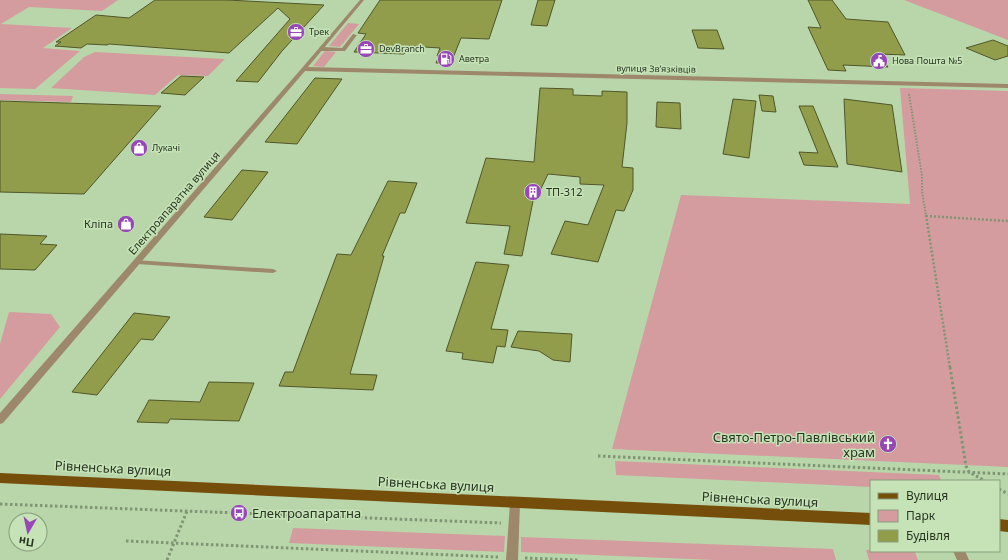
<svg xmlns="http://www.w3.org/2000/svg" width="1008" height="560" font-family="'Noto Sans',sans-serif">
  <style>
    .green { fill: #d49c9f }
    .building { fill: #929d4b; stroke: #505629 }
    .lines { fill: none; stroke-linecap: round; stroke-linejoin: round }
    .path-far2 { stroke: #7f9574; stroke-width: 2; stroke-dasharray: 1.5 1.5; stroke-linecap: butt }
    .path-far1 { stroke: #7f9574; stroke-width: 2.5; stroke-dasharray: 2 2; stroke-linecap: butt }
    .path { stroke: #7f9574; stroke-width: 3; stroke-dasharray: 2.5 2.5; stroke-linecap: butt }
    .service { fill: #9d886b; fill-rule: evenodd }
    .minor { fill: #9d886b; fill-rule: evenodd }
    .tertiary { fill: #9d886b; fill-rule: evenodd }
    .primary { fill: #744e0a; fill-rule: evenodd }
    .labels { text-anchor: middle; stroke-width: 3; stroke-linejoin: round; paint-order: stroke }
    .far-poi-label { font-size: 9px; fill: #293523; stroke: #c6e3b7; text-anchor: start }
    .far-street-label { font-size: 9px; fill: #293523; stroke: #c6e3b7 }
    .poi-label { font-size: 11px; fill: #293523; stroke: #c6e3b7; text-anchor: start }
    .street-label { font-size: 11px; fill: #293523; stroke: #c6e3b7 }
    .near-poi-label { font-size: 13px; fill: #293523; stroke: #c6e3b7; text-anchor: end }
    .near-street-label { font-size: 13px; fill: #293523; stroke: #c6e3b7 }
  </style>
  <rect width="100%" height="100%" fill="#b9d6aa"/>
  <!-- green -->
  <path class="green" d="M0,0H118L102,11L29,7L1,24L72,28L43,48L80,51L35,89L0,88Z
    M904,0H1008V40Z
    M348,23L359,24L340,47L329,46Z
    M325,51L336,52L324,67L313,66Z
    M95,52L225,59L208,76L178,75L155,95L51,88L84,57Z
    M900,88L1008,91V467L612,449L681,195L910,204Z
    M0,94L73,96L71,102L0,100Z
    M9,312L51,314L60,327L0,399V344Z
    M615,461L939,475L941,481H871V487L616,475Z
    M293,528L505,536L504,552L289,543Z
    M521,537L833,549L836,560H714L521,552Z
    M866,550L915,552L918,560H869Z"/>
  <!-- building -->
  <path class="building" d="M155,0H227L324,5L282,51L258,82L236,81L290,19L278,8L229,53L109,44L107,45L87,44L81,48L55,46L61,42H56L96,15L129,18Z
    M380,0H502L489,39L461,38L451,63H436L439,56H437L440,48L409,46L404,54L354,52L366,34L358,33Z
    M538,0H555L547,26L531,25Z
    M808,0H832L846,19L888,22L905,55L879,54L888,67L843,65L846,71L828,70L808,27L821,28Z
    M692,30H717L724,49L698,48Z
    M993,40L1008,46V56L995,60L966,48Z
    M181,76L204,77L185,95L161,93Z
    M315,78L342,79L297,144L265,142Z
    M540,88L573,89V95L602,96V91L627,92V123L622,167L633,168V190L624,211L616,210L598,262L551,254L565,221L588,225L604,185L580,184V177L548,174L537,197L534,196L522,256L504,254L510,226L466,223L486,158L534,162Z
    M759,95L773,96L776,112L762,111Z
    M733,99L756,101L749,158L723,154Z
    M844,99L892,105L902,172L847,164Z
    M0,101L161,106L84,194L0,192Z
    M657,102L680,103L681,129L656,127Z
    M799,106H813L838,167L804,165L799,152L818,153Z
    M242,170L268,172L232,220L204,217Z
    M388,181L417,183L405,213H400L382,256H384L350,374L377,375L373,390L279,386L285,372H293L337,254L351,255Z
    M0,234L47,236L40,244L57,245L35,270L0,269Z
    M476,262L509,265L491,329L508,330L505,347L497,346L493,363L462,359L463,353L446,351Z
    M134,313L170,317L153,340L141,339L97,395L72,392Z
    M518,331L572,334L570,362L553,360L539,351L511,347Z
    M209,382L254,383L239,421L170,419L168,423L137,422L149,400L200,402Z"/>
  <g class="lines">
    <!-- path-far2 -->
    <path class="path-far2" d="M909,94L922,176V191L926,216"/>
    <!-- path-far1 -->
    <path class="path-far1" d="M926,215L950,368
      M926,216L1008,221"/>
    <!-- path -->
    <path class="path" d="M950,367L966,466L969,472L985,481
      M598,456L1008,474
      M999,489L1008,494
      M0,504L501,523
      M126,541L498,557
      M525,558L578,560
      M167,560L187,511"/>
    <!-- service -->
    <path class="service" d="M353,34L357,35L345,51H322L319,49L322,47L342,48Z
      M134,260L273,269L277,271L273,273L137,264H134L133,262Z
      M515,498L519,500L520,503L518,560H506L510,503L511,500Z"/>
    <!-- minor -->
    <path class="minor" d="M360,0H364L308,67L1008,84V88L305,71L3,423L0,424V413L302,68Z"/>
    <!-- tertiary -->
    <path class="tertiary" d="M953,551H965L969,560H957Z"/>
    <!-- primary -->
    <path class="primary" d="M0,473L871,513V525L0,483Z
      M999,519L1008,520V532L999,531Z"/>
  </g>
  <!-- icons -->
  <defs>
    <symbol id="office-disc" viewBox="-11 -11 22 22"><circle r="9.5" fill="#9847b7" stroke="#c6e3b7"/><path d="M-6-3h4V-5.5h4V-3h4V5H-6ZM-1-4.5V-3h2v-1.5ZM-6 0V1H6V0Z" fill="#fff"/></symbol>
    <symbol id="fuel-disc" viewBox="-11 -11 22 22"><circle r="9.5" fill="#9847b7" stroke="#c6e3b7"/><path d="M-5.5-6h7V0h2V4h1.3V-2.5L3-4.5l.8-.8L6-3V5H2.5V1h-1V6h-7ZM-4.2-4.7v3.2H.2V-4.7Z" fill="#fff"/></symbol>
    <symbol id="civic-disc" viewBox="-11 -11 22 22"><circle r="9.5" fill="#9847b7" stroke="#c6e3b7"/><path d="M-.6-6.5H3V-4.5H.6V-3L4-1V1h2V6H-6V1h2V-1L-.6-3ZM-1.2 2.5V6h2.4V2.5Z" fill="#fff"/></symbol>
    <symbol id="shop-disc" viewBox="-11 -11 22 22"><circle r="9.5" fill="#9847b7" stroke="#c6e3b7"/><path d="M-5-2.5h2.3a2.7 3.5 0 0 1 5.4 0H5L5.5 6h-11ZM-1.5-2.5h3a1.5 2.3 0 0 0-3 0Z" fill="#fff"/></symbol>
    <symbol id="building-disc" viewBox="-11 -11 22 22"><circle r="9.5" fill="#9847b7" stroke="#c6e3b7"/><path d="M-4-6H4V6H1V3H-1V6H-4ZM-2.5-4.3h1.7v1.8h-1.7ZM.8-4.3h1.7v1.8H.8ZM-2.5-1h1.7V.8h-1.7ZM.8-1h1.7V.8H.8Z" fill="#fff"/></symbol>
    <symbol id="church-disc" viewBox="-11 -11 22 22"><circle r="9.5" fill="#9847b7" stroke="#c6e3b7"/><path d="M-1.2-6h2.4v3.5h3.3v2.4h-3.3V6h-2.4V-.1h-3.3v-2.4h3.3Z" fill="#fff"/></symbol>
    <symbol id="bus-disc" viewBox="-11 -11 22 22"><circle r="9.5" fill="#9847b7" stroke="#c6e3b7"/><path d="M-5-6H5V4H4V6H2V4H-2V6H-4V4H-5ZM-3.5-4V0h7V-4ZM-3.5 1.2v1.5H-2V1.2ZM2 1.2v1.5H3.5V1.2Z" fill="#fff"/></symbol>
  </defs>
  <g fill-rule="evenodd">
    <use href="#office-disc" x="286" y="22" width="20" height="20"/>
    <use href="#office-disc" x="356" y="39" width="20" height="20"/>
    <use href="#fuel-disc" x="436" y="49" width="20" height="20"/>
    <use href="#civic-disc" x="869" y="51" width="20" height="20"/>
    <use href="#shop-disc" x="129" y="138" width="20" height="20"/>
    <use href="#building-disc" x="523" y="182" width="20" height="20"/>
    <use href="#shop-disc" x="116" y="214" width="20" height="20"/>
    <use href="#church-disc" x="878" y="434" width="20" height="20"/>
    <use href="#bus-disc" x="229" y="503" width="20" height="20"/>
  </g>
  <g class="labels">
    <!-- far-poi labels -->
    <g class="far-poi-label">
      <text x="309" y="35">Трек</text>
      <text x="379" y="52">DevBranch</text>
      <text x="459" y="62">Аветра</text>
      <text x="892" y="64">Нова Пошта №5</text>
      <text x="152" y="151">Лукачі</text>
    </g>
    <!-- far-street labels -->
    <g class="far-street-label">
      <text transform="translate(656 69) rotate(1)" y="3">вулиця Звʼязківців</text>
    </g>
    <!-- poi labels -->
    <g class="poi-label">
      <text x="546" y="196">ТП-312</text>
      <text x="113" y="228" text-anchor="end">Кліпа</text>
    </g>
    <!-- street labels -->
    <g class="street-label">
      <text transform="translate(174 203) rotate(-49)" y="4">Електроапаратна вулиця</text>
    </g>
    <!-- near-poi labels -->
    <g class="near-poi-label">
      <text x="875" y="442">Свято-Петро-Павлівський<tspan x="875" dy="15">храм</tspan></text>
      <text x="252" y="518" text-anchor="start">Електроапаратна</text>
    </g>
    <!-- near-street labels -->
    <g class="near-street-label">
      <text transform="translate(113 468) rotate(3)" y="5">Рівненська вулиця</text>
      <text transform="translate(436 484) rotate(3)" y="5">Рівненська вулиця</text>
      <text transform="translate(760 499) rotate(3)" y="5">Рівненська вулиця</text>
    </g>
  </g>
  <!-- legend -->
  <rect x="870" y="480" width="130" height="72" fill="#c6e3b7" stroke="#879d7c"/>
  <rect x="878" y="493" width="20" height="6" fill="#744e0a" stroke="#879d7c"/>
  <text x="906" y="500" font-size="12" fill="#293523">Вулиця</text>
  <rect x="878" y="510" width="20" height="12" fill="#d49c9f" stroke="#879d7c"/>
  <text x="906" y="520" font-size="12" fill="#293523">Парк</text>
  <rect x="878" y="530" width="20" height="12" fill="#929d4b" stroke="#879d7c"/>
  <text x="906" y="540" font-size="12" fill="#293523">Будівля</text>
  <!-- north arrow -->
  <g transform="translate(28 532) rotate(189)"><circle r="19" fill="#c6e3b7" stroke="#879d7c"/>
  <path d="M0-3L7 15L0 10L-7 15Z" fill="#9847b7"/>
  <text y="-6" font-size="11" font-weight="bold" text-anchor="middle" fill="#293523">Пн</text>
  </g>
</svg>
